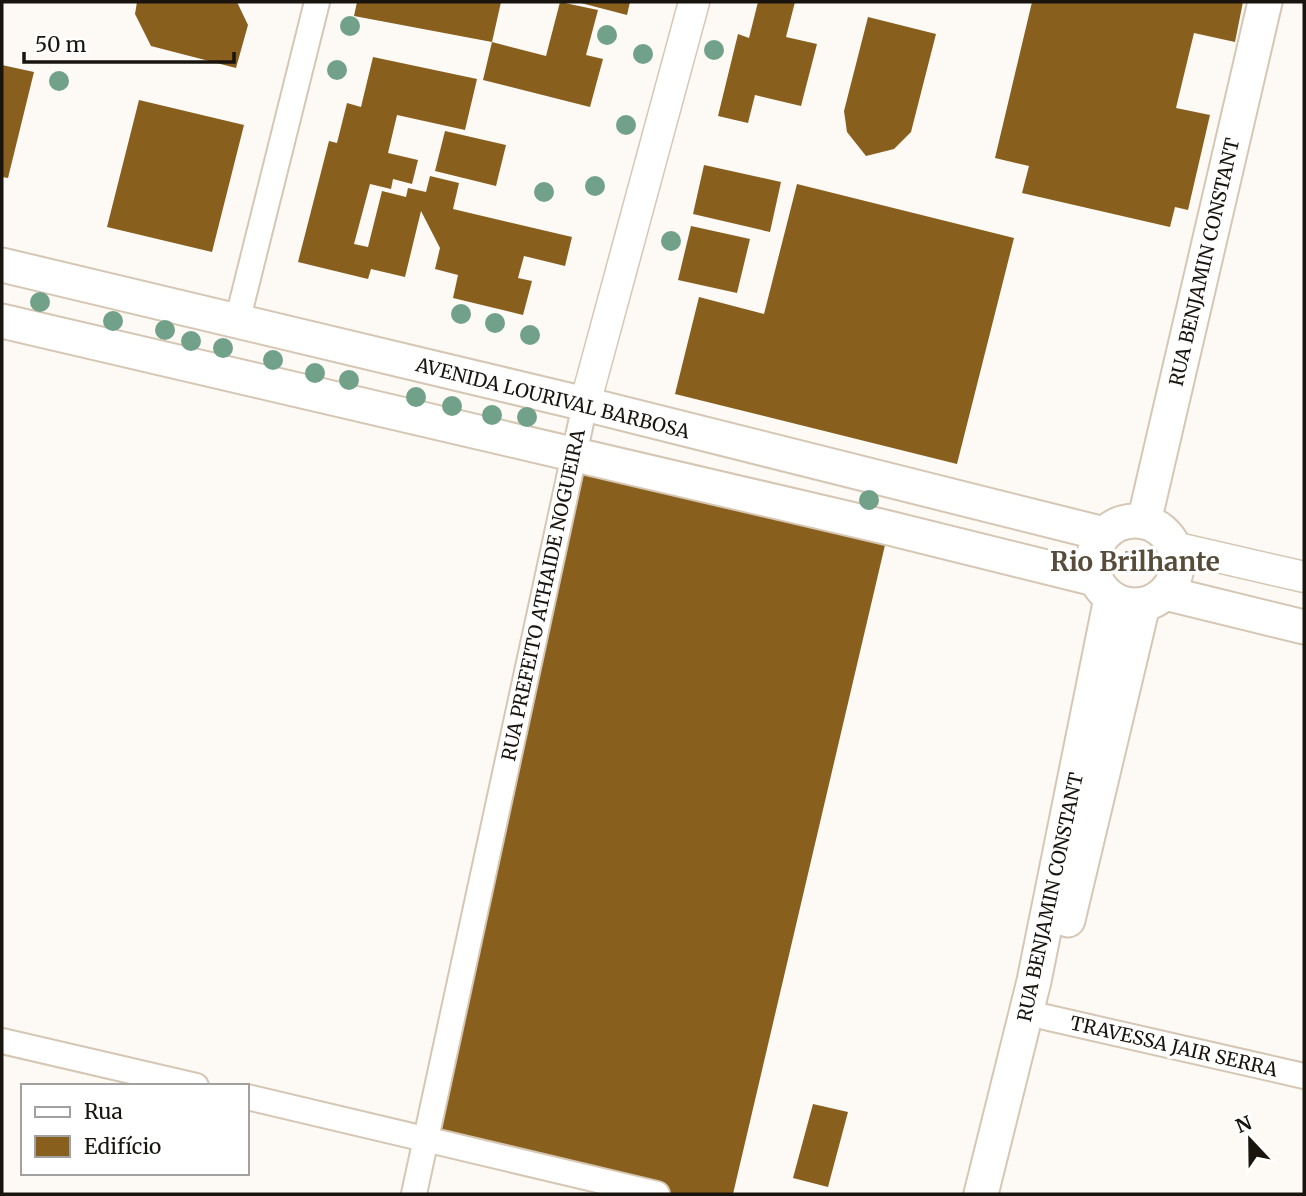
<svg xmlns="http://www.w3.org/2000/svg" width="1306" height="1196" font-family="Merriweather,serif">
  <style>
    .building { fill: #895f1e }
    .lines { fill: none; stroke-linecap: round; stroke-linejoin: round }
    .minor-casing { stroke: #d5c7b4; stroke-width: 28 }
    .tertiary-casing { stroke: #d5c7b4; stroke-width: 33 }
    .secondary-casing { stroke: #d5c7b4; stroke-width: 37 }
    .path { stroke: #9b9792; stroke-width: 4.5; stroke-dasharray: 5 5; stroke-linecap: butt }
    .minor { stroke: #fff; stroke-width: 24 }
    .tertiary { stroke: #fff; stroke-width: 30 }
    .secondary { stroke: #fff; stroke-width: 33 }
    .tree { fill: #72a189 }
    .labels { text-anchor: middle; stroke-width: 7; stroke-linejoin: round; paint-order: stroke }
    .street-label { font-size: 19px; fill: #19140e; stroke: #fff }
    .district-label { font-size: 26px; font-weight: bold; fill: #574b3a; stroke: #fff }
  </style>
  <rect width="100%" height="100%" fill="#fdfaf6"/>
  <!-- building -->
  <path class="building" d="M137,2H237L248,25L236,68L151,46L135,14Z
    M357,2H501L492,42L354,16Z
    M560,2L598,10L586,55L603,59L590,107L483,80L492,42L546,56Z
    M577,2H630L627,15Z
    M758,2H795L786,37L817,44L801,106L755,95L748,123L718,116L738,34L749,38Z
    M1032,2H1243L1235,42L1194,33L1176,108L1210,115L1188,210L1175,207L1170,227L1022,193L1029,166L995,158Z
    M868,17L936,34L911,132L894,149L866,156L847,132L844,111Z
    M373,57L477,79L465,130L397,115L388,153L418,160L412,184L393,179L391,189L370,184L354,244L368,247L382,191L406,197L408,188L426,192L430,176L459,183L453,209L572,237L565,266L524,256L518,278L532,281L523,315L453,298L458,275L435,269L440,248L421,211L405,277L371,269L368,279L298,262L329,141L337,143L347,103L361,107Z
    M2,65L34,72L8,178L2,177Z
    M139,100L244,125L212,252L107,227Z
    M445,131L506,145L496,186L435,171Z
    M704,165L781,182L770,232L693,214Z
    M797,184L1014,238L957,464L675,394L699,297L764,314Z
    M691,226L750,239L737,293L678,280Z
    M573,453L889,528L733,1194H657L426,1139Z
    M813,1104L848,1112L828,1187L793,1178Z"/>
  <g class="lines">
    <defs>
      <path id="minor" d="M237,322L317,2
        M1045,1017L1304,1076
        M2,1041L196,1086
        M247,1097L657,1194
        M414,1194L585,404"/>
      <path id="tertiary" d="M585,404L694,2
        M1174,547L1304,577"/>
      <path id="secondary" d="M2,265L585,404L1104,534
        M2,321L889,528L1095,579
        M1093 563a42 42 0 1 1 84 0a42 42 0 1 1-84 0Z
        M1144,522L1265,2
        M1165,593L1304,627
        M1068,920L1143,605
        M981,1194L1034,981L1111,598"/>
    </defs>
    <!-- minor casing -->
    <use href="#minor" class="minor-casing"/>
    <!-- tertiary casing -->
    <use href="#tertiary" class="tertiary-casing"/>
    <!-- secondary casing -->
    <use href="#secondary" class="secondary-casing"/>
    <!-- path -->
    <path class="path" d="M1125,553L1150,559
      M1122,568L1141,573"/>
    <!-- minor -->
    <use href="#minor" class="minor"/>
    <!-- tertiary -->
    <use href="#tertiary" class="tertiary"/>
    <!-- secondary -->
    <use href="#secondary" class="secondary"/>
  </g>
  <!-- trees -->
  <g class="tree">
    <circle cx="350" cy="26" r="10"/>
    <circle cx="607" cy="35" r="10"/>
    <circle cx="714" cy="50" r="10"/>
    <circle cx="643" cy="54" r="10"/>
    <circle cx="337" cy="70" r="10"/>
    <circle cx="59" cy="81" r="10"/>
    <circle cx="626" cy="125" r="10"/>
    <circle cx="595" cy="186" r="10"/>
    <circle cx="544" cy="192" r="10"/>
    <circle cx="671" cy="241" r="10"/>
    <circle cx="40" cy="302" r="10"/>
    <circle cx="461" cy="314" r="10"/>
    <circle cx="113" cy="321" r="10"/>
    <circle cx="495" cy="323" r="10"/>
    <circle cx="165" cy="330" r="10"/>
    <circle cx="530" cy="335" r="10"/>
    <circle cx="191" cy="341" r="10"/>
    <circle cx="223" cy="348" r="10"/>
    <circle cx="273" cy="360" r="10"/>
    <circle cx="315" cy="373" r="10"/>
    <circle cx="349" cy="380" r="10"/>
    <circle cx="416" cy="397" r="10"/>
    <circle cx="452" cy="406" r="10"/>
    <circle cx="492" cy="415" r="10"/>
    <circle cx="527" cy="417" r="10"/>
    <circle cx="869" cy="500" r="10"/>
  </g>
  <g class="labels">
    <!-- street labels -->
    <g class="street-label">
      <text transform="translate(1204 262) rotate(-77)" y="7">RUA BENJAMIN CONSTANT</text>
      <text transform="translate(553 398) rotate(14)" y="7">AVENIDA LOURIVAL BARBOSA</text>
      <text transform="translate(543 595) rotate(-78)" y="7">RUA PREFEITO ATHAIDE NOGUEIRA</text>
      <text transform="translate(1050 897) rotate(-78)" y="7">RUA BENJAMIN CONSTANT</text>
      <text transform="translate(1174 1046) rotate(13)" y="7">TRAVESSA JAIR SERRA</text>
    </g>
    <!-- district labels -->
    <g class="district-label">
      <text x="1135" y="571">Rio Brilhante</text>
    </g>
  </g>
  <!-- border -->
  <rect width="1306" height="1196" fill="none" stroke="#19140e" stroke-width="7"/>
  <!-- legend -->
  <rect x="21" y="1084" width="228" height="91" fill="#ffffff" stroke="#a3a19f" stroke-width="2"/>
  <rect x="35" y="1107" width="35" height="10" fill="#ffffff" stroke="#a3a19f" stroke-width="2"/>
  <text x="84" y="1119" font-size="21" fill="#19140e">Rua</text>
  <rect x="35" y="1136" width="35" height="21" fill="#895f1e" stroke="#a3a19f" stroke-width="2"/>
  <text x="84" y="1154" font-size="21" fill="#19140e">Edifício</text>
  <!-- north arrow -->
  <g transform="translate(1250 1140) rotate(338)" stroke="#ffffff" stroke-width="5" paint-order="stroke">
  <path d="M0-5L12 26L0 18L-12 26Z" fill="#19140e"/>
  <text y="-10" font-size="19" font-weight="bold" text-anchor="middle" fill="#19140e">N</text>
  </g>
  <!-- scale -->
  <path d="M24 52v10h210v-10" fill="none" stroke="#19140e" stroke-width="3.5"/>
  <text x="35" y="52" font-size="21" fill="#19140e" stroke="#ffffff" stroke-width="5" paint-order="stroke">50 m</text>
</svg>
